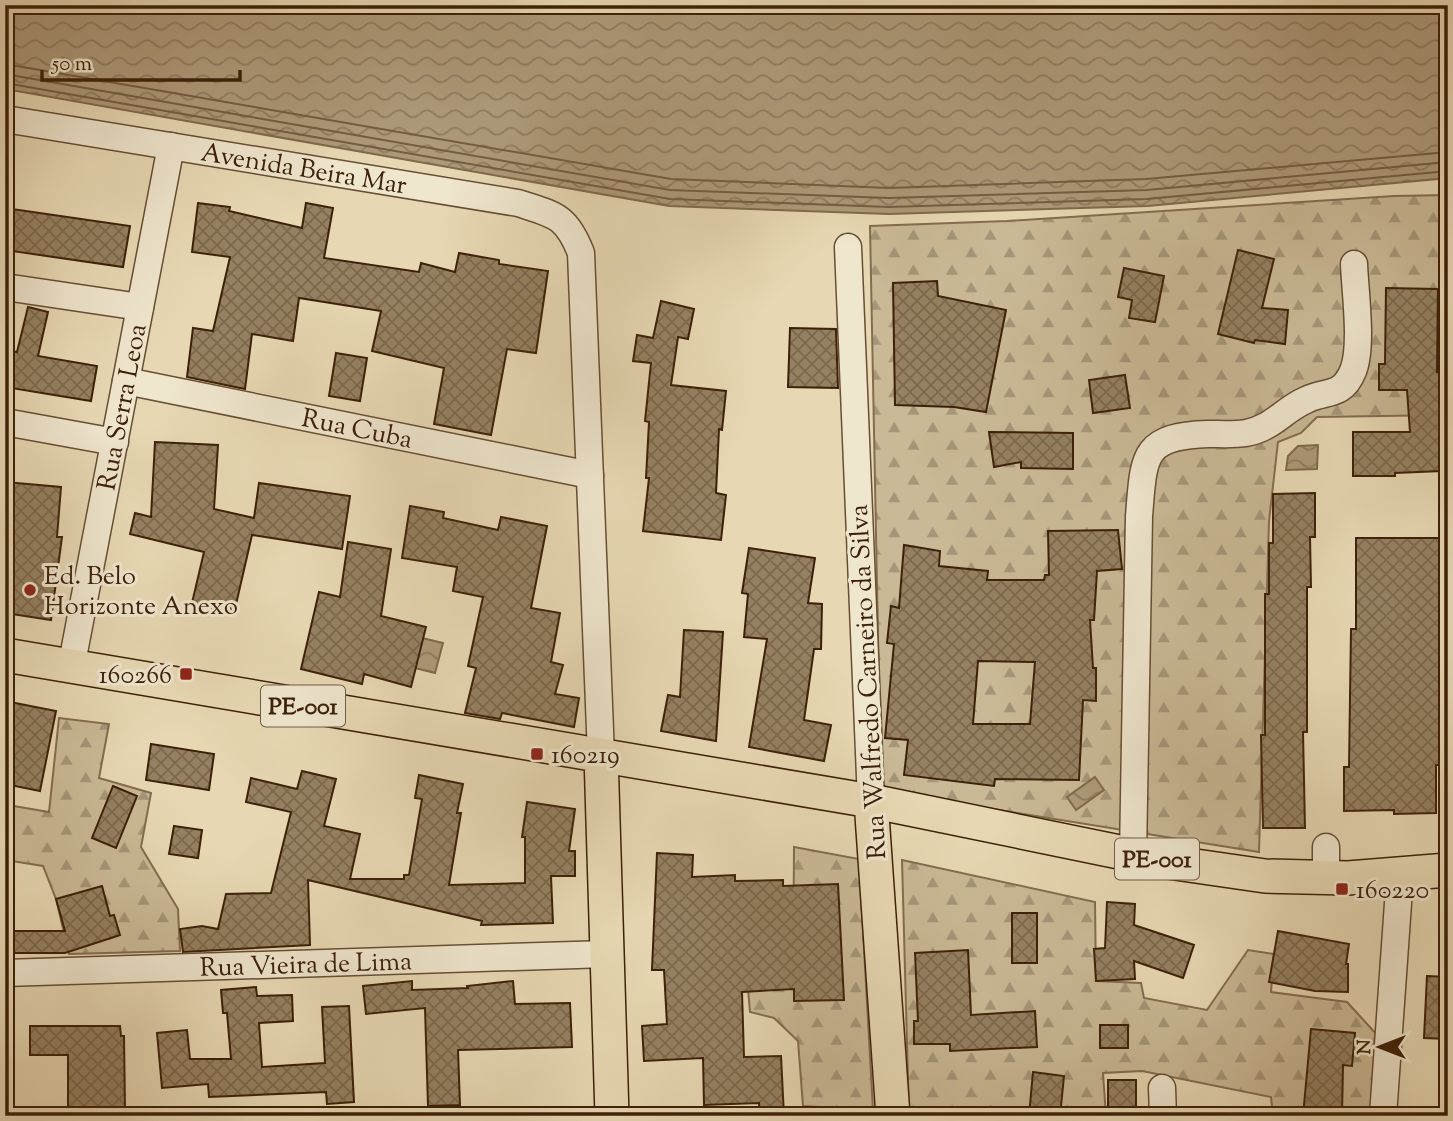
<svg xmlns="http://www.w3.org/2000/svg" width="1453" height="1121" font-family="'Sorts Mill Goudy',serif">
  <style>
    .forest { fill: url(#forest-firs); stroke: #846c50; stroke-width: 2 }
    .water { fill: url(#water-waves); stroke: #80694c; stroke-width: 2 }
    .lines { fill: none; stroke-linecap: round; stroke-linejoin: round }
    .shore { stroke: #755c41; stroke-width: 2 }
    .building { fill: url(#building-cross-hatch); stroke: #3d2009; stroke-width: 2; fill-rule: evenodd }
    .minor-casing { stroke: #684e34; stroke-width: 29 }
    .major-casing { stroke: #3d2009; stroke-width: 36 }
    .minor { stroke: #efe6ce; stroke-width: 26 }
    .major { stroke: #e7d8b3; stroke-width: 33 }
    .poi-dot { fill: #8f2418; stroke: #efe6ce; stroke-width: 2.5 }
    .labels { text-anchor: middle; stroke-width: 6; stroke-linejoin: round; paint-order: stroke }
    .shield { fill: #efe6ce; stroke: #725b44; stroke-width: 2 }
    .shield-label { font-size: 24px; font-weight: bold; fill: #3d2009 }
    .street-label { font-size: 26px; fill: #3d2009; stroke: #efe6ce }
    .poi-label { font-size: 26px; fill: #3d2009; stroke: #efe6ce; text-anchor: start }
  </style>
  <defs>
    <pattern id="forest-firs" width="22" height="20" patternUnits="userSpaceOnUse" patternTransform="scale(1.75)"><rect width="22" height="20" fill="#cab996"/><path d="M5 1l3.5 6h-7zM16 11l3.5 6h-7z" fill="#a59679"/></pattern>
    <pattern id="water-waves" width="16" height="10" patternUnits="userSpaceOnUse" patternTransform="scale(1.75)"><rect width="16" height="10" fill="#ad9979"/><path d="M0 5q4-4 8 0t8 0" fill="none" stroke="#8e7c61"/></pattern>
    <pattern id="building-cross-hatch" width="8" height="8" patternUnits="userSpaceOnUse" patternTransform="scale(1.75)"><rect width="8" height="8" fill="#958061"/><path d="M0 0l8 8M0 8l8-8" fill="none" stroke="#7b684e"/></pattern>
  </defs>
  <rect width="100%" height="100%" fill="#e7d8b3"/>
  <filter id="stains"><feTurbulence type="fractalNoise" baseFrequency=".00286" numOctaves="4"/><feColorMatrix values="0 0 0 0 .2 0 0 0 0 .09 0 0 0 0 .02 0 0 0 .5 -.17"/></filter>
  <radialGradient id="worn" r=".72"><stop offset=".6" stop-color="#630" stop-opacity="0"/><stop offset="1" stop-color="#630" stop-opacity=".3"/></radialGradient>
  <!-- forest -->
  <path class="forest" d="M1448,195V415L1317,417L1301,433L1278,442L1269,521L1259,852L881,791L870,226L1007,221L1394,196Z
    M59,718L109,724L99,778L151,793L141,847L178,909L180,951L69,954L56,899L43,866L5,860V814L14,806L49,812Z
    M794,847L859,859L873,1110L803,1106L798,1041L774,1018L750,1012L748,989L793,988Z
    M902,860L1095,902L1096,981L1141,983L1144,998L1207,1010L1248,950L1274,954L1271,992L1347,1002L1379,1037L1371,1116H1273L1271,1097L1142,1071L1103,1073L1106,1116H909Z"/>
  <!-- water -->
  <path class="water" d="M5,5H1448V178L1148,206L889,214L669,206L5,89Z
    M1318,445L1317,469L1286,470L1288,456L1298,446Z
    M422,638L443,643L435,673L415,668Z
    M1095,777L1104,790L1076,810L1067,797Z"/>
  <g class="lines">
    <!-- shore -->
    <path class="shore" d="M5,64L671,179L889,188L1146,179L1448,152
      M5,74L670,190L889,198L1147,190L1448,162
      M5,83L670,199L889,207L1147,199L1448,171"/>
  </g>
  <!-- building -->
  <path class="building" d="M198,203L230,207L229,211L302,228L306,203L333,208L324,258L419,272L421,263L455,272L459,253L499,260V264L548,271L536,353L507,349L491,435L434,424L444,368L372,351L381,311L299,298L293,341L252,334L245,389L187,377L193,328L213,331L230,257L192,252Z
    M5,208L130,226L123,267L5,250Z
    M1238,250L1274,259L1262,308L1288,310L1285,344L1255,340L1254,343L1218,334Z
    M1124,268L1164,276L1155,322L1129,318L1132,300L1118,297Z
    M937,281L938,296L1006,310L986,412L954,407L895,405L893,283Z
    M1386,288L1438,289L1437,372H1439L1441,471L1395,473V476H1353V432H1410L1407,390H1379V364H1385Z
    M661,301L694,309L688,339L678,337L671,385L726,391L722,430L719,429L716,493L726,495L721,540L643,531L649,478H646L649,422L645,421L651,363L633,361L637,335L653,338Z
    M28,307L48,312L38,356L97,366L91,401L5,387V350L17,352Z
    M790,328L836,329L838,388L788,387Z
    M336,353L367,358L360,401L329,396Z
    M1125,375L1130,408L1093,413L1089,380Z
    M989,432L1073,433V469L1021,468V462L994,467Z
    M155,442L218,445L214,509L254,518L259,483L350,496L342,549L252,535L234,613L192,603L204,552L130,534L135,513L151,517Z
    M5,482L61,487L57,537H62L51,620L5,613Z
    M1315,493V537H1310L1311,587H1307V732H1303L1305,828H1263L1261,735H1265V594H1269V543H1273V494Z
    M410,506L444,512L443,518L498,530L501,517L547,526L531,608L560,613L551,662L563,665L555,694L579,698L574,727L502,713L500,719L465,713L476,668L468,666L483,597L453,591L457,567L402,558Z
    M1118,530L1122,569L1097,571L1094,620H1090L1093,668H1096V701L1083,700L1079,780L995,779L994,786L904,775L908,740L885,738L894,644L887,643L891,606L899,608L904,545L940,551L939,566L988,571L987,580H1044L1045,575H1049L1048,531ZM978,661L1035,662L1030,724H973Z
    M1356,538H1448L1446,671H1442L1441,765H1436V813L1394,814V810L1344,811V767H1349L1351,629H1356Z
    M348,542L391,549L381,616L426,627L411,687L364,674L362,684L301,669L319,592L340,597Z
    M749,548L815,558L808,603L822,604L821,649H814L804,720L831,725L824,761L749,747L767,639L744,637L748,594L742,593Z
    M684,630L723,632L716,741L661,731L668,695L680,697Z
    M5,701L56,711L40,791L5,784Z
    M151,744L214,754L209,790L146,780Z
    M302,771L336,779L324,826L360,834L350,879H404V875H409L422,799L415,798L419,775L463,784L457,813H461L449,885L525,883V837H522L527,802L575,809L569,851H575V876H551L553,923L481,925L482,921L308,880L310,945L183,952L180,929L202,926L218,929L226,894L271,893L291,812L246,802L251,778L297,789Z
    M113,786L137,796L116,848L92,838Z
    M174,826L202,830L198,858L169,854Z
    M657,853L693,855L692,877L735,875V881L783,880V886L838,884L844,1000L794,1001V989L742,992L744,1057L781,1056L784,1116H760L759,1103L704,1105L703,1058L644,1061L642,1026L667,1024L664,970H652Z
    M102,886L110,916L114,915L120,935L65,953H5V931H65L56,899Z
    M1107,902L1135,904L1134,925L1194,945L1183,978L1134,961L1135,979L1096,981L1094,949L1105,948Z
    M1012,913H1037V963H1012Z
    M1278,931L1349,944L1346,964H1348V992L1315,991L1269,982Z
    M968,950L971,1015L1035,1011L1037,1047L950,1051V1044H914V1021H918L915,953Z
    M1427,976L1448,977V1039L1424,1038Z
    M412,981V990L468,988L467,986L513,981L515,1004L570,1003L572,1047L458,1050L460,1105L428,1106L425,1008L366,1014L363,986Z
    M256,987L257,996L292,995L293,1021L259,1023L262,1067L325,1063L322,1007L349,1006L354,1102L327,1104L326,1092L209,1097L208,1084L162,1088L157,1033L187,1030L190,1059H231L227,1013H223L221,990Z
    M1100,1025H1128V1048H1100Z
    M30,1026H120L121,1036H124L125,1109H68V1055H30Z
    M1311,1029L1355,1033L1352,1066L1343,1065L1342,1116H1303Z
    M1033,1072L1064,1076L1060,1116H1029Z
    M1108,1080H1136V1116H1108Z"/>
  <g class="lines">
    <defs>
      <g id="minor">
        <path id="s1" d="M5,119L518,203C555,215 566,215 581,253L601,755"/>
        <path d="M848,247L871,801"/>
        <path d="M5,287L140,307"/>
        <path id="s2" d="M126,381L590,475"/>
        <path d="M5,422L115,442"/>
        <path id="s3" d="M71,668L171,146"/>
        <path d="M1326,847V877"/>
        <path d="M1133,855L1139,516C1144,457 1141,436 1208,434C1220,434 1234,435 1246,433C1273,428 1283,410 1306,400C1326,390 1342,398 1353,371C1363,347 1355,291 1354,264"/>
        <path id="s4" d="M5,973L607,954"/>
        <path d="M1162,1088L1163,1116"/>
        <path d="M1383,1116L1400,875"/>
      </g>
      <path id="major" d="M5,655L871,801L1168,862L1265,876L1348,878L1448,870
        M601,755L612,1116
        M871,801L893,1116"/>
    </defs>
    <!-- minor casing -->
    <use href="#minor" class="minor-casing"/>
    <!-- major casing -->
    <use href="#major" class="major-casing"/>
    <!-- minor -->
    <use href="#minor" class="minor"/>
    <!-- major -->
    <use href="#major" class="major"/>
  </g>
  <!-- markers -->
  <g class="poi-dot">
    <circle cx="30" cy="590" r="7"/>
    <rect x="179" y="667" width="14" height="14" rx="3.5"/>
    <rect x="530" y="747" width="14" height="14" rx="3.5"/>
    <rect x="1335" y="882" width="14" height="14" rx="3.5"/>
  </g>
  <g class="labels">
    <!-- shield labels -->
    <g class="shield">
      <rect x="261" y="685.5" width="84" height="41" rx="5"/>
      <rect x="1115" y="838.5" width="84" height="41" rx="5"/>
    </g>
    <g class="shield-label">
      <text x="303" y="714">PE-001</text>
      <text x="1157" y="867">PE-001</text>
    </g>
    <!-- street labels -->
    <g class="street-label">
      <text dy="9" stroke="none"><textPath href="#s1" startOffset="303">Avenida Beira Mar</textPath></text>
      <text dy="9" stroke="none"><textPath href="#s3" startOffset="266">Rua Serra Leoa</textPath></text>
      <text dy="9" stroke="none"><textPath href="#s2" startOffset="236">Rua Cuba</textPath></text>
      <text transform="translate(867 682) rotate(-93)" y="9">Rua Walfredo Carneiro da Silva</text>
      <text dy="9" stroke="none"><textPath href="#s4" startOffset="301">Rua Vieira de Lima</textPath></text>
    </g>
    <!-- poi labels -->
    <g class="poi-label">
      <text x="44" y="584">Ed. Belo<tspan x="44" dy="30">Horizonte Anexo</tspan></text>
      <text x="172" y="683" text-anchor="end">160266</text>
      <text x="551" y="763">160219</text>
      <text x="1356" y="898">160220</text>
    </g>
  </g>
  <!-- margin -->
  <rect width="1453" height="1121" fill="none" stroke="#e7d8b3" stroke-width="28"/>
  <rect x="7" y="7" width="1439" height="1107" fill="none" stroke="#3d2009" stroke-width="3.5"/>
  <rect x="14" y="14" width="1425" height="1093" fill="none" stroke="#3d2009" stroke-width="2"/>
  <!-- north arrow -->
  <g transform="translate(1380 1047) rotate(270)" stroke="#efe6ce" stroke-width="5" paint-order="stroke">
  <path d="M0-5L12 26L0 18L-12 26Z" fill="#3d2009"/>
  <text y="-10" font-size="19" font-weight="bold" text-anchor="middle" fill="#3d2009">N</text>
  </g>
  <!-- scale -->
  <path d="M42 70v10h198v-10" fill="none" stroke="#3d2009" stroke-width="3.5"/>
  <text x="52" y="70" font-size="21" fill="#3d2009" stroke="#efe6ce" stroke-width="5" paint-order="stroke">50 m</text>
  <rect width="100%" height="100%" filter="url(#stains)"/>
  <rect width="100%" height="100%" fill="url(#worn)"/>
</svg>
